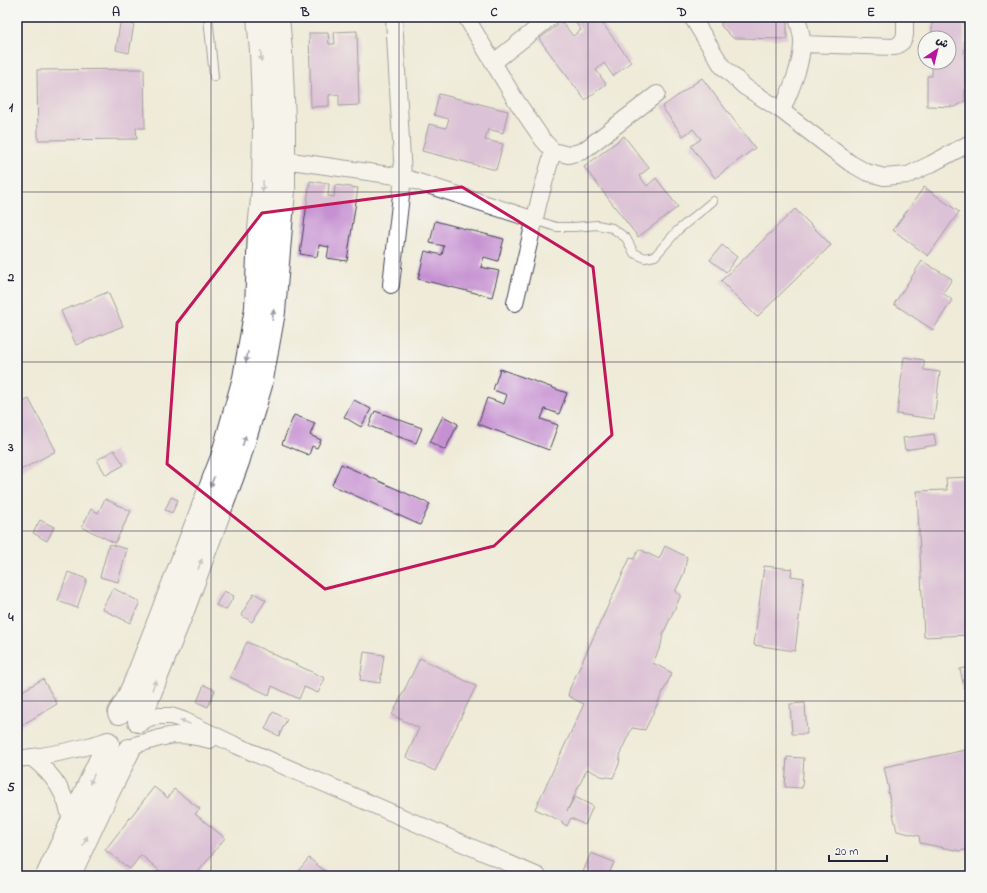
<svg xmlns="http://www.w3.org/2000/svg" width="987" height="893" font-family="'Indie Flower','Playpen Sans Arabic',sans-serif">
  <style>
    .building { fill: #c691d2 }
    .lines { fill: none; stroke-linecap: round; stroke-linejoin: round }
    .service-casing { stroke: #414053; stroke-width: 10 }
    .minor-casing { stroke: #414053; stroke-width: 18 }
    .secondary-casing { stroke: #414053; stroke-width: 24 }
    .service { stroke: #fff; stroke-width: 8 }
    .minor { stroke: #fff; stroke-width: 16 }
    .secondary { stroke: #fff; stroke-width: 22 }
    .oneway { fill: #9c9ca7 }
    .marked { fill: none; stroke: #c2185b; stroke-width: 3; stroke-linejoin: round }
    .grid { fill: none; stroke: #22223b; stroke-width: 1; stroke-opacity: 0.55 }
    .neatline { fill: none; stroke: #22223b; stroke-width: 1.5 }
    .grid-label { font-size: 13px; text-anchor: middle; font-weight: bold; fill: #22223b }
  </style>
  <rect width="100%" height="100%" fill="#f6f6f2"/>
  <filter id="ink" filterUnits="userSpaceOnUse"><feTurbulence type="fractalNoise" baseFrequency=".025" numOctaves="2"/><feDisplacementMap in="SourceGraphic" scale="8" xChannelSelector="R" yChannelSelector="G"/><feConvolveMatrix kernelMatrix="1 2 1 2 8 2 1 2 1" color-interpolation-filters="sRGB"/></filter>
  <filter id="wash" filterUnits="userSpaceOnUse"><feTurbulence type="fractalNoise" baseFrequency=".012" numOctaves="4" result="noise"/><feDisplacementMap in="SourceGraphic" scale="16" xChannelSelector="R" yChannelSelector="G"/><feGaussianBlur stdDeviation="0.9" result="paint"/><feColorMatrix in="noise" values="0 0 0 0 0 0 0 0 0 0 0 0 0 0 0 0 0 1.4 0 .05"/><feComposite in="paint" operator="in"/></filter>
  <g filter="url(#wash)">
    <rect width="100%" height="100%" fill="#efebd8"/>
    <g id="blocks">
      <!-- building -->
      <path class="building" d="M121,17L135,18L129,53L116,50Z
        M573,17H598L631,62L613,76L604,63L596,70L606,84L585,100L539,39L562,22L573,36L581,30L572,18Z
        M721,17H787V39L733,38L721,26Z
        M932,17H964L965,101L955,107L927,106V76H932V62H949V38H932Z
        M357,31L359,105L339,106V94L329,95V106L311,107L309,33H328L329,44H335L334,32Z
        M144,69L145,128H136L137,139L38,140L37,70Z
        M702,78L755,148L715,178L691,146L701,139L693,129L683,136L662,107Z
        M439,94L508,111L503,133L488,129L485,140L503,144L496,170L422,151L429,124L446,128L449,119L434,115Z
        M624,136L649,168L639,176L647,186L656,178L678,207L638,237L584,167Z
        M310,181L329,184L328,196L334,197L335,185L358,188L347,261L327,258L329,247L319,245L317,257L300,254Z
        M924,187L959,212L928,256L893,230Z
        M795,209L831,245L757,317L721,281Z
        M435,221L504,239L498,261L484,257L481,267L499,271L492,297L418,279L425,251L442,255L444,246L430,243Z
        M722,245L737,257L726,272L710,260Z
        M922,261L952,279L943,293L952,300L933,330L894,304Z
        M108,292L123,326L76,345L61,311Z
        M904,357L924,360V370L940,372L934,419L897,414Z
        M500,369L567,393L559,414L545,409L541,419L558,425L549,450L478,424L487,398L504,404L507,395L493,390Z
        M29,399L56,451L17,472V405Z
        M354,400L371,409L361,427L344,417Z
        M375,411L422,428L416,443L369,426Z
        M294,415L315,423L310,435L321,440L317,448L312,446L309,455L282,444Z
        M443,416L458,424L445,450L430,442Z
        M934,434L936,445L905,450L903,438Z
        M114,450L124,465L106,475L97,460Z
        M341,464L430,504L420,525L332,485Z
        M970,477V635L924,637L917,491L947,490L946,478Z
        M171,497L178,500L172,513L165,510Z
        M105,499L131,511L115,543L82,527L91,509L98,513Z
        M40,520L54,527L47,541L33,533Z
        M109,544L127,549L118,582L100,577Z
        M665,546L687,557L684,573L675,592L681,595L663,634L661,645L653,663L672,673L645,730L632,728L621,751L619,764L613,778L601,776L587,769L567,811L575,797L593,806L585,825L571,818L567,826L562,823L563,822L535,809L584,704L568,696L570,688L630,558L634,559L639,549L659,559Z
        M764,566L792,569L791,576L804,578L795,651L754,645Z
        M68,572L87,579L77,608L58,601Z
        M113,588L140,602L130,623L102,609Z
        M224,591L234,596L226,610L216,605Z
        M254,593L266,600L252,622L241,615Z
        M247,642L325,678L318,693L304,687L299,699L272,686L269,695L230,677Z
        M364,652L384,655L380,683L360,680Z
        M420,658L476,686L435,771L406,757L419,728L392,715Z
        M970,667V687L964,688L960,669Z
        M17,675L23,683L17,688Z
        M43,679L57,704L17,728V694Z
        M204,685L215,690L208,707L197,702Z
        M805,703L807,734H792L790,704Z
        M273,712L287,719L279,736L265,729Z
        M970,749V851L965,850L960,851L920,843L919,836L897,831L888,792L889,790L884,767Z
        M787,757L804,758L802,788L785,787Z
        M154,787L168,798L174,789L200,809L195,814L225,838L195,876H161L157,873L159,870L141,855L130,869L105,850Z
        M591,853L614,862L608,876H594L583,872Z
        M309,858L331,876H294Z"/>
    </g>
  </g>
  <g filter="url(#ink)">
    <use href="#blocks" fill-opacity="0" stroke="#414053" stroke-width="1"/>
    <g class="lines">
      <defs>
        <path id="service" d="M208,17L214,77
          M535,220L556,227H574L597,225L612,228L626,238L634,253L645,258L655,256L678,230L713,201"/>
        <path id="minor" d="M466,17L515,99L543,140L553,151L568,155L583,151L657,94
          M692,17L722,66L745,87L782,111L850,163L866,172L884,177L908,175L931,164L970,143
          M802,44L895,47L902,42L905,35V17
          M494,62L551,17
          M782,111C790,90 801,68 802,45C803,36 799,26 797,17
          M284,160L403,177L535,220
          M391,285L403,177L394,17
          M515,303L539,201L553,151
          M140,723L149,718L158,716H171L183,720L233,744L538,876
          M138,744C151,741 163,736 176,735C187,735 199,737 210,740
          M31,757C55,776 66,793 71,822
          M17,759C48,756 77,750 106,741"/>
        <path id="secondary" d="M119,713L127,700L136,680L222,457L244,378L256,308L259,230L263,188L264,127L261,51L258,17
          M139,721L184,608L238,462L261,385L274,312L284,190V121L281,51L278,17
          M47,876L108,743
          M69,876L103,803L129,750"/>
      </defs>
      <!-- service casing -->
      <use href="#service" class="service-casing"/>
      <!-- minor casing -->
      <use href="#minor" class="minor-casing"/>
      <!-- secondary casing -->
      <use href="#secondary" class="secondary-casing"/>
      <!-- service -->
      <use href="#service" class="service"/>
      <!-- minor -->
      <use href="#minor" class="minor"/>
      <!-- secondary -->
      <use href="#secondary" class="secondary"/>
    </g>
    <!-- one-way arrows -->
    <defs><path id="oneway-solid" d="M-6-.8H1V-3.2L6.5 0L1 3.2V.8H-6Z"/></defs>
    <g class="oneway">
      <use href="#oneway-solid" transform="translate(261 56) rotate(87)"/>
      <use href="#oneway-solid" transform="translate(263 186) rotate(92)"/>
      <use href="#oneway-solid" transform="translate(273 315) rotate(-82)"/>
      <use href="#oneway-solid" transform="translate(247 357) rotate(100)"/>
      <use href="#oneway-solid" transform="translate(244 441) rotate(-73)"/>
      <use href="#oneway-solid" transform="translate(212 482) rotate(111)"/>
      <use href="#oneway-solid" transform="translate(200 564) rotate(-70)"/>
      <use href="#oneway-solid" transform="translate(154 685) rotate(-69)"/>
      <use href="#oneway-solid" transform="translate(185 722) rotate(-157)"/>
      <use href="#oneway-solid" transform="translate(92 779) rotate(115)"/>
      <use href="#oneway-solid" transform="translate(85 841) rotate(-65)"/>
    </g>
  </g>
  <!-- marked area -->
  <path d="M0 0H987V893H0ZM462,187L593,267L612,435L494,546L325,589L167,464L177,323L262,213Z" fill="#efebd8" fill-opacity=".55" fill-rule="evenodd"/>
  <path class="marked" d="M462,187L593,267L612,435L494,546L325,589L167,464L177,323L262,213Z"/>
  <!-- grid -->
  <path class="grid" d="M211,17V876M399,17V876M588,17V876M776,17V876M17,192H970M17,362H970M17,531H970M17,701H970"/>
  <!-- margin -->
  <rect width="987" height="893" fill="none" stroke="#f6f6f2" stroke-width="44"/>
  <!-- north arrow -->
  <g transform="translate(937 50) rotate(35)"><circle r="19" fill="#f6f6f2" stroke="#a1a1a9"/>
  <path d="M0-3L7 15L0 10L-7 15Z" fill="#b5179e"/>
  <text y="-6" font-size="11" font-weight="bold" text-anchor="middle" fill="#22223b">ش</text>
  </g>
  <!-- scale -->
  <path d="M829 855v6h58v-6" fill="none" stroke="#22223b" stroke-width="2"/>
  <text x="835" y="855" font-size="12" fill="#22223b" stroke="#f6f6f2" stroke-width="3" paint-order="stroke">20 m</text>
  <rect x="22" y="22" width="943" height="849" class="neatline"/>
  <g class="grid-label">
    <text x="116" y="16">A</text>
    <text x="305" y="16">B</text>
    <text x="494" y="16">C</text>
    <text x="682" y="16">D</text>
    <text x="871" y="16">E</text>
    <text x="11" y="111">1</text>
    <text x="11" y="281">2</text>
    <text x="11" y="451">3</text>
    <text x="11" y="621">4</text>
    <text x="11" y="791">5</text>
  </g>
</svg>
